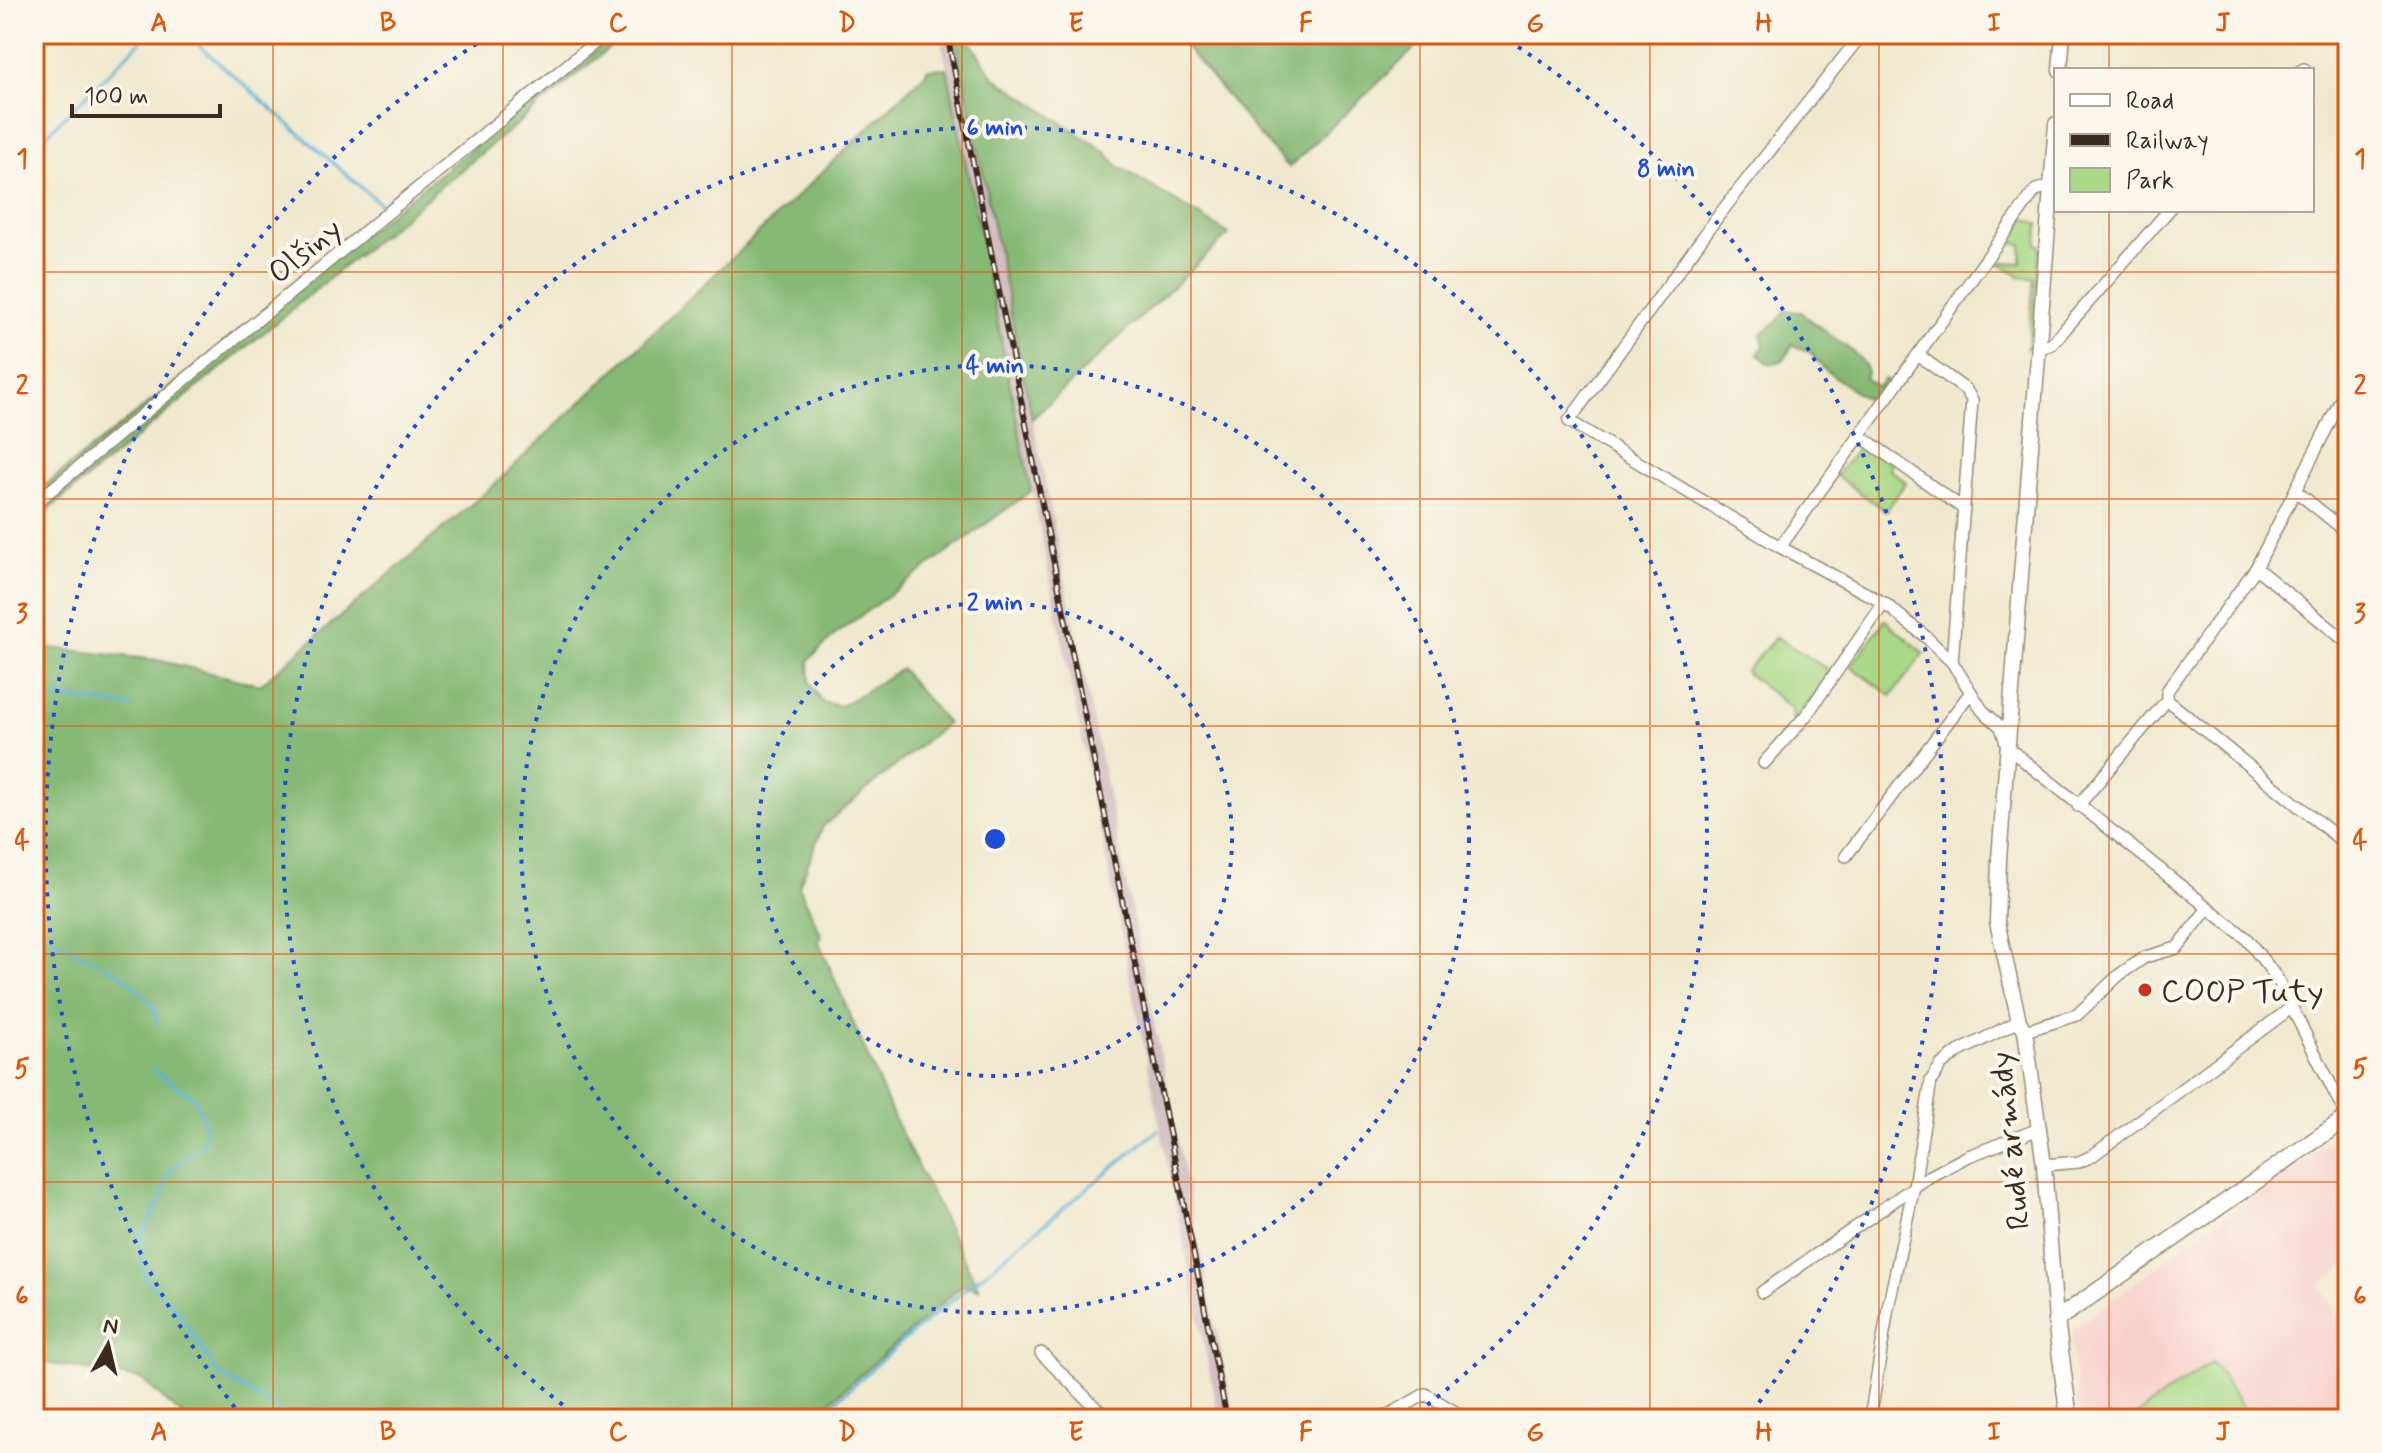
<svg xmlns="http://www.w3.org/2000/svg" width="2382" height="1453" font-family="Mynerve,sans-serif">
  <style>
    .built { fill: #f7d0ca }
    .industrial { fill: #d2bec2 }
    .green { fill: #a9d987; stroke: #728252; stroke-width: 2 }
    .forest { fill: #86b974; stroke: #607249; stroke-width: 2 }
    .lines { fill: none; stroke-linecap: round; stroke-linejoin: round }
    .stream { stroke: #5ab4d8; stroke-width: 3 }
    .minor-casing { stroke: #968a76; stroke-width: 14 }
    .tertiary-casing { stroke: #968a76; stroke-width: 17 }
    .secondary-casing { stroke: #968a76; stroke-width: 19 }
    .minor { stroke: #fff; stroke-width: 11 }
    .tertiary { stroke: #fff; stroke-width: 14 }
    .secondary { stroke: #fff; stroke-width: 16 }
    .rail-casing { stroke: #3b2a1e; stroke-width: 6 }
    .rail { stroke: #fbf7ec; stroke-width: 3; stroke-dasharray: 9; stroke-linecap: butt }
    .grid { fill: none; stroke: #df570d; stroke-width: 2; stroke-opacity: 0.55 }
    .ring { fill: none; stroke: #1d4ed8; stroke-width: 4; stroke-dasharray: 4 8 }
    .poi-dot { fill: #c8321e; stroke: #fbf7ec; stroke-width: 3 }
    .labels { text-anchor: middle; stroke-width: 8; stroke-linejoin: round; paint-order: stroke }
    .street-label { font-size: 32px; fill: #3b2a1e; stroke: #fbf7ec }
    .poi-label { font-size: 32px; fill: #3b2a1e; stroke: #fbf7ec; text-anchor: start }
    .centre { fill: #1d4ed8; stroke: #fbf7ec; stroke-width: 4 }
    .ring-label { font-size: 24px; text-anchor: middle; font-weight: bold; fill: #1d4ed8; stroke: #fbf7ec; stroke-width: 8; stroke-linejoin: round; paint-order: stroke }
    .neatline { fill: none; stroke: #df570d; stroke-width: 3 }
    .grid-label { font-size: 26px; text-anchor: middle; font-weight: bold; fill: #df570d }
  </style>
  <rect width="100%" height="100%" fill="#fbf7ec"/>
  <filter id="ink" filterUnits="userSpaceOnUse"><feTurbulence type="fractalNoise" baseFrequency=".0125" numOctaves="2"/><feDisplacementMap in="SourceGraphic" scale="16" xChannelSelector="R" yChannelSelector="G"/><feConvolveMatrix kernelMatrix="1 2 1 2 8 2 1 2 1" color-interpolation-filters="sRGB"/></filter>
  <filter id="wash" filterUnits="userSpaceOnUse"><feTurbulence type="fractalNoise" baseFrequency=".006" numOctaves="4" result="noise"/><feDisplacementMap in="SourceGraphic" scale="32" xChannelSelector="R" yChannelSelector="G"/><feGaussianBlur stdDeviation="1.8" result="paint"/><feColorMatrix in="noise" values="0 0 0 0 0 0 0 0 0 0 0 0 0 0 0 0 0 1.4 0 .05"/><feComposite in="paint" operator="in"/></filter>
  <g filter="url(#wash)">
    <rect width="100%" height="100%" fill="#f0e9cf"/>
    <!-- built -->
    <path class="built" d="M2341,1138L2348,1141V1264L2319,1285L2348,1331V1402L2325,1419H2251L2212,1362L2130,1419H2080L2071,1338L2075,1328L2200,1234L2332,1140Z"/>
    <!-- industrial -->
    <path class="industrial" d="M940,34H955L1234,1419H1219Z"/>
    <!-- green -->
    <path class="green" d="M2025,218L2039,224L2037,244L2040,245L2032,348H2026L2028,345L2034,278L2020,277L1998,262L2021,263L2022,244L2005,243L2003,247L1999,246L2006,235L2011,237Z
      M1861,444L1892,464L1889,469L1906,482L1886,511L1836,476Z
      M1885,620L1924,653L1891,696L1851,666Z
      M1776,637L1832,672L1793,722L1791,708L1745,672Z
      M2212,1362L2251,1419H2130Z"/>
    <!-- forest -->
    <path class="forest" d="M617,34H626L34,522V494Z
      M955,34H965L994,77L1106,152L1118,166L1229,234L1032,419Z
      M1175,34H1430L1289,167L1258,134Z
      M947,68L1031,491L837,633L809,660L810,683L822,702L841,706L901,669L947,723L823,826L799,886L822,937L818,940L896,1123L979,1289L963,1285L810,1419H186L141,1379L34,1361V646L157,660L260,685L494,485L926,73L927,69Z
      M1785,311L1801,312C1816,328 1859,351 1866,367C1868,372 1867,373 1865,378L1878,387L1885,379L1890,383L1875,405L1825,370L1810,352L1792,345C1786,359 1784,363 1768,363L1758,354L1764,346L1761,334L1778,321Z"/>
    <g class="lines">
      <!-- stream -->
      <path class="stream" d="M186,34L380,204
        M34,147L148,34
        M34,694L132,707
        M34,930L122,975L151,1002L158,1023
        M153,1070L193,1097L203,1116L205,1132L202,1145L169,1171L159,1203L143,1233L140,1247L146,1280L179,1312L217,1373L293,1419
        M816,1419L904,1340L1158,1130"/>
    </g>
  </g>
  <g filter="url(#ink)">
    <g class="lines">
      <defs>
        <path id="minor" d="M1862,34L1719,215L1569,421L1780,547L1884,603L1926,637L1952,662L1982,710L2001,727L2007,746L2013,752L2246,938L2277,978L2348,1119
          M2302,70L2304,69
          M2038,349L2052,344L2169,210
          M1918,355L1966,390L1972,400L1952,662
          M1859,435L1964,509
          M2297,492L2348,533
          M34,504L605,34
          M1780,547L2032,195L2036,190L2051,186
          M2256,568L2348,643
          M2167,700L2337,837L2348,852
          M1764,763L1805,717L1884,603
          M2078,806L2167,700V691L2256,568L2348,386
          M1846,856L1971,692
          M2025,1031L2077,1015L2119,975L2145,957L2177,948L2208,908
          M2044,1165L2079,1162L2092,1156L2291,1008
          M1762,1292L1927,1178L1966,1157L2039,1129
          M1041,1353L1107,1419
          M1382,1419L1425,1394L1467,1419
          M1870,1419L1888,1308L1914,1186L1931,1081L1941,1065L1958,1052L2019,1021
          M2343,1419L2348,1416"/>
        <path id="tertiary" d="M2060,70L2063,34
          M2056,124L1999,859L1997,922L2019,1021L2025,1031L2044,1165L2056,1320"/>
        <path id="secondary" d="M2069,1419L2056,1320L2348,1117"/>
      </defs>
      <!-- minor casing -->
      <use href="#minor" class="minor-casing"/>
      <!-- tertiary casing -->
      <use href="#tertiary" class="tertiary-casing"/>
      <!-- secondary casing -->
      <use href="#secondary" class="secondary-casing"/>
      <!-- minor -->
      <use href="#minor" class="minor"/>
      <!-- tertiary -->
      <use href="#tertiary" class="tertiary"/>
      <!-- secondary -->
      <use href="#secondary" class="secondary"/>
      <defs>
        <path id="rail" d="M947,34L1227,1419"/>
      </defs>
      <!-- rail casing -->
      <use href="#rail" class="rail-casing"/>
      <!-- rail -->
      <use href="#rail" class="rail"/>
    </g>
  </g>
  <!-- grid -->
  <path class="grid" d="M273,34V1419M503,34V1419M732,34V1419M962,34V1419M1191,34V1419M1420,34V1419M1650,34V1419M1879,34V1419M2109,34V70M2109,210V1419M34,272H2348M34,499H2348M34,726H2348M34,954H2348M34,1182H2348"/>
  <!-- distance rings -->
  <g class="ring">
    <circle cx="995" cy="839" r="237"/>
    <circle cx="995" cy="839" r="474"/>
    <path d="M582 1419A712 712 0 1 1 1408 1419"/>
    <path d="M242 1417A949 949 0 0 1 492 34M1498 34A949 949 0 0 1 1748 1417"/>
  </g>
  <!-- markers -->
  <circle class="poi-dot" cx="2145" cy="990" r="8"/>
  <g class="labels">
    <!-- street labels -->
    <g class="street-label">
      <text transform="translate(304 250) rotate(-39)" y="11">Olšiny</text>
      <text transform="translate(2009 1141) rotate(-96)" y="11">Rudé armády</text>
    </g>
    <!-- poi labels -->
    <g class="poi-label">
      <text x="2161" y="1001">COOP Tuty</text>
    </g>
  </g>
  <circle cx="995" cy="839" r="12" class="centre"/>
  <g class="ring-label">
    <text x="995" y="135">6 min</text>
    <text x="1666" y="176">8 min</text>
    <text x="995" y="373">4 min</text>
    <text x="995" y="610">2 min</text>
  </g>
  <!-- margin -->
  <rect width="2382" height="1453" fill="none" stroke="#fbf7ec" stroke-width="88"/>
  <!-- legend -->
  <rect x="2054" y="68" width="260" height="144" fill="#fbf7ec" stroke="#aea59a" stroke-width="2"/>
  <rect x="2070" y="94" width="40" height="12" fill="#ffffff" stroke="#aea59a" stroke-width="2"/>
  <text x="2126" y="108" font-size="24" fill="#3b2a1e">Road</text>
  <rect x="2070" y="134" width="40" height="12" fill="#3b2a1e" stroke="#aea59a" stroke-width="2"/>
  <text x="2126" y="148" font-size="24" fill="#3b2a1e">Railway</text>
  <rect x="2070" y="168" width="40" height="24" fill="#a9d987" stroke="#aea59a" stroke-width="2"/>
  <text x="2126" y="188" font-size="24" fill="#3b2a1e">Park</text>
  <!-- north arrow -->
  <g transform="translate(108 1345) rotate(8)" stroke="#fbf7ec" stroke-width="6" paint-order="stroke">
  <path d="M0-6L14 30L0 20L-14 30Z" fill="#3b2a1e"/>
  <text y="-12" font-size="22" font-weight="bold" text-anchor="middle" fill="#3b2a1e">N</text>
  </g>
  <!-- scale -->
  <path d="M72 104v12h148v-12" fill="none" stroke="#3b2a1e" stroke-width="4"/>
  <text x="84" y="104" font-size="24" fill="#3b2a1e" stroke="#fbf7ec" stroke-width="6" paint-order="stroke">100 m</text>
  <rect x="44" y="44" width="2294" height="1365" class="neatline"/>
  <g class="grid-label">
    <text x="159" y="31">A</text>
    <text x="388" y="31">B</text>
    <text x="618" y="31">C</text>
    <text x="847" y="31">D</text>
    <text x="1076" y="31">E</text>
    <text x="1306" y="31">F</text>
    <text x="1535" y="31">G</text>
    <text x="1764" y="31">H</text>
    <text x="1994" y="31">I</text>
    <text x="2223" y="31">J</text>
    <text x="22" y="167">1</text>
    <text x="2360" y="167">1</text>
    <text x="22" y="394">2</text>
    <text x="2360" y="394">2</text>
    <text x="22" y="622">3</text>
    <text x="2360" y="622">3</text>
    <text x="22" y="849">4</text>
    <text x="2360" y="849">4</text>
    <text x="22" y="1077">5</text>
    <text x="2360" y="1077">5</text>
    <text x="22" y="1304">6</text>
    <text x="2360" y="1304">6</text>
    <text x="159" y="1440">A</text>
    <text x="388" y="1440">B</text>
    <text x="618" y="1440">C</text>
    <text x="847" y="1440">D</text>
    <text x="1076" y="1440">E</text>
    <text x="1306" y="1440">F</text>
    <text x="1535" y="1440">G</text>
    <text x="1764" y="1440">H</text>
    <text x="1994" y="1440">I</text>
    <text x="2223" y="1440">J</text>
  </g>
</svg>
